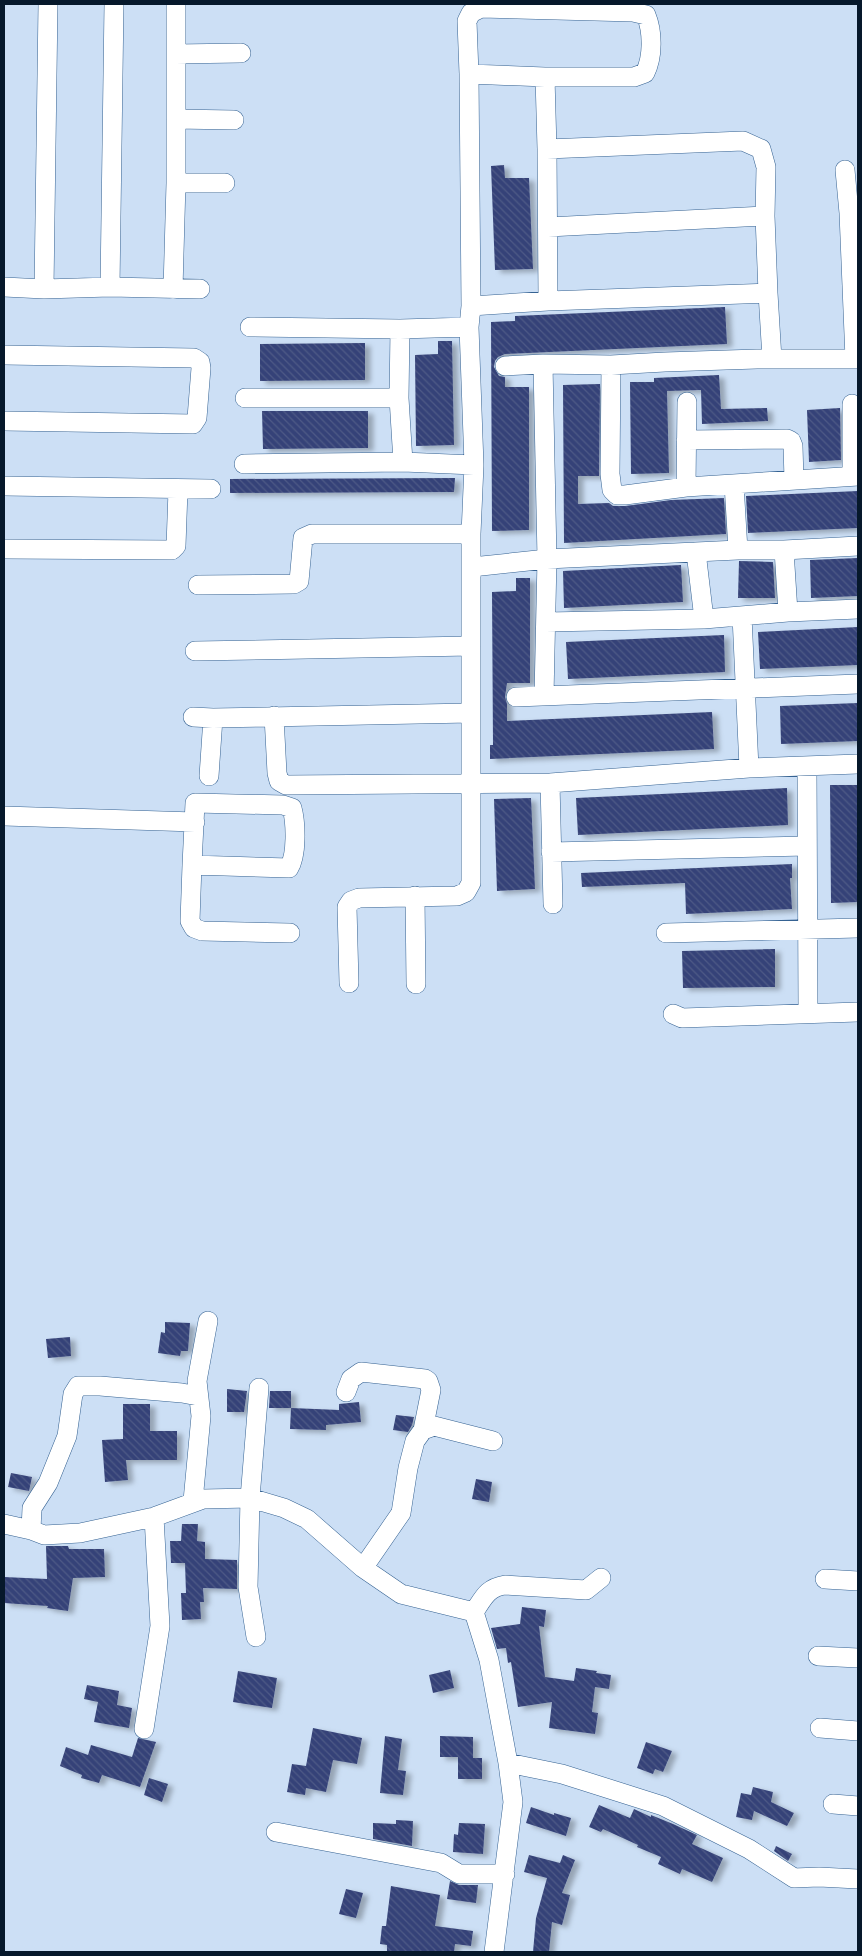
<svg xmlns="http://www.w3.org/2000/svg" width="862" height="1956" font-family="'IBM Plex Sans',sans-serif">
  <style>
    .building { fill: url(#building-back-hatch); filter: url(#shadow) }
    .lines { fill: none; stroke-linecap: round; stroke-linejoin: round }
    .street-casing { stroke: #356292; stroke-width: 20 }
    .street { stroke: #fff; stroke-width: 19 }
  </style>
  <defs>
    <pattern id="building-back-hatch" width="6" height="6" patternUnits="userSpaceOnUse" patternTransform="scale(1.25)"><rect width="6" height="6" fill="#354278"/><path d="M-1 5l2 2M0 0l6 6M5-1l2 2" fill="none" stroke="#4e5a86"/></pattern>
    <filter id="shadow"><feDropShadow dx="5.5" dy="3" stdDeviation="2.5" flood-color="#0004"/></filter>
  </defs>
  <rect width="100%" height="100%" fill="#ccdff5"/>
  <!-- building -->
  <path class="building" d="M504,165L505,178H529L533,269L495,270L491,166Z
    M725,307L727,344L505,354L498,357L495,361L494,367L499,376L505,377V387H529V530L492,531L491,322L515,321V316Z
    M438,341H452L454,445L416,446L415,355L438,354Z
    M365,343V380L260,381V344Z
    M719,375L721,409L767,408L768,421L702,424L701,390L667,391L669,473L631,474L630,382H654V378Z
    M600,384L599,476H578V504L609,503L613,506H625L671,500L724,498L726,534L564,543L563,385Z
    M840,408L841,460L809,462L807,410Z
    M262,411H368V448L263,449Z
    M455,478L454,492L230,493V479Z
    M858,491V528L748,533L746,496Z
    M858,558V596L811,598L810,560Z
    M739,561L773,562L775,598H738Z
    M681,565L683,602L564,608L563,571Z
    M516,578H530V683H507L505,697L507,704V721L712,712L714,749L490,759V745H493L492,592L516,591Z
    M858,627V665L760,669L758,632Z
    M724,635L725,672L568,679L566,642Z
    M858,703V741L781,744L780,706Z
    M830,785H858V902L831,903Z
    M787,788L788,825L578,835L576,798Z
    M531,798L535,889L497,891L494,799Z
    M792,864V878H790L792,909L686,914L685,883L582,887L581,873Z
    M775,949V987L683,988L682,951Z
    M165,1322L190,1323L188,1351H181L180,1356L158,1353L161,1332L165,1333Z
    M70,1337L71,1356L48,1358L46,1339Z
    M227,1389L247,1391L244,1412H227Z
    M270,1391H291V1408H269Z
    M359,1402L361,1422L326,1425V1430L290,1429L291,1408L339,1410V1404Z
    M123,1404H150V1431H177V1460H126L128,1480L105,1482L102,1440L123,1439Z
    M396,1415L414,1417L412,1425L408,1432L393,1430Z
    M11,1473L32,1477L29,1491L8,1487Z
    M476,1479L492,1482L489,1502L472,1499Z
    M182,1524H198L197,1541L205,1542V1559L237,1560V1589L203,1588L204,1602H200L201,1619L182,1620L181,1593H186L185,1563H171L170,1541H181Z
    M46,1546H68L69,1549H104L105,1577L73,1578L68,1611L47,1608L48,1606L4,1603V1577L47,1579Z
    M522,1607L546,1610L544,1627L539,1626L545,1677L574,1681L576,1668L597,1671L596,1673L611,1675L609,1689L595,1687L592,1712L598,1713L595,1734L549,1728L552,1702L518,1707L511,1662L508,1663L506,1648L497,1649L491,1628L520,1624Z
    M450,1670L454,1688L433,1693L429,1675Z
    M238,1671L277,1678L272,1708L233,1702Z
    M87,1685L119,1691L117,1705L132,1708L129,1728L94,1722L98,1702L84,1699Z
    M313,1728L362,1738L357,1764L333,1760L326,1792L306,1788L305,1795L287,1792L292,1764L306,1766Z
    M385,1736L402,1739L398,1770L406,1771L403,1795L380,1793Z
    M440,1736L473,1737V1758H482V1779H458V1757H440Z
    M138,1738L156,1742L140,1787L102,1775L99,1783L81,1778L82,1775L60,1766L66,1747L88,1755L91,1745L132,1757Z
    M646,1742L672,1751L663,1772L655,1769L653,1774L637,1768Z
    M149,1778L168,1784L162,1802L144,1795Z
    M753,1787L773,1792L771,1802L794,1813L787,1826L754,1811L752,1820L736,1817L741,1793L751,1795Z
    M599,1805L630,1818L634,1809L651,1817V1815L673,1824L697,1835L692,1844L723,1858L712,1882L682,1869L680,1874L658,1864L661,1857L637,1847L638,1845L603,1829L601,1832L589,1827Z
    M531,1807L554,1815V1813L571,1818L566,1836L526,1823Z
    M396,1820L413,1821L412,1846L373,1839V1823L396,1824Z
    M459,1823L485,1824L483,1854L453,1852L454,1834L458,1835Z
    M776,1846L792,1854L788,1861L774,1851Z
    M529,1855L560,1863L563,1855L575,1860L562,1893L570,1895L562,1925L552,1922L549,1952H533L536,1918L547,1878L524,1872Z
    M450,1881L459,1885H478L476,1903L447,1899Z
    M391,1886L440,1895L435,1926L473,1931L471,1946L455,1944L454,1952H387V1945L380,1944L382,1926H386Z
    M346,1889L363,1893L356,1918L339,1914Z"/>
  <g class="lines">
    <defs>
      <path id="street" d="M176,54L241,53
        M469,74L467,21L471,13L481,8L633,12L646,15C653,32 653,57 645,73L634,77H545
        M176,119L234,120
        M845,170L849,213L855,359
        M176,183H225
        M548,227L765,216
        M4,287L44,289L110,287L200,289
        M110,287L114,4
        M44,289L48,4
        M173,289L176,183V4
        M548,301L547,149L743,141L761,149L766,167L765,216L768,293
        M471,306L469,74L545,77L547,149
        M250,327L400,329L399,398L403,462
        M400,329L469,327
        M4,355L194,358L200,362L201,368L197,418L193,424L4,421
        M543,364L547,559L544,696
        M611,365L610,474L612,490L617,495H625L686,487L858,476
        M505,366L543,364L611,365L665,362L757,359H858
        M245,398H399
        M852,404V476
        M686,440L787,439L791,441L793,446L794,480
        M244,464L403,462L474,465
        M734,484L738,550
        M4,486L211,489
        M686,487L687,402
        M4,549L172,550L176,546L178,490
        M784,550L788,612
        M696,552L704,619
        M472,567L547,559L738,550H784L858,546
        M198,585L294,584L299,581L303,538L312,534H471
        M742,616L749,768
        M546,622L704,619L788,612L858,609
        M195,651L471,646
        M516,697L858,684
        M274,716L277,773L279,781L286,785L550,783L749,768L858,764
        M193,717L213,718
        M807,766L808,1013
        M209,776L213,718L470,713
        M550,783L553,904
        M195,803L283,805L292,808C296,823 297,855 289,868L192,865Z
        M4,816L195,822
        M551,852L807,846
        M192,865L190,921L194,928L202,931L290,933
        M415,896L416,984
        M666,933L858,928
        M349,983L347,907L351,901L359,898L457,896L466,892L471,883V534L474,465L469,327L471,306L548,301L768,293L772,359
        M673,1014L682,1018L858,1012
        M346,1392L351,1379L361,1372L425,1379L428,1381L431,1390L423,1430
        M193,1501L201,1416L197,1381L208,1321
        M4,1524L31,1530L44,1535L80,1533L154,1517L203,1499L250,1498L284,1508L307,1519L363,1568L401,1594L474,1612L489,1660L508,1763L513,1802L494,1952
        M31,1530L32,1508L48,1483L67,1436L73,1394L78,1386H100L182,1393L198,1396
        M363,1568L401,1513L408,1468L415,1441L423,1430L434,1426L493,1441
        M825,1579L858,1581
        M474,1612C484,1597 487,1588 505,1585L586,1590L601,1578
        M256,1637L248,1587L250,1498L259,1388
        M818,1656L858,1658
        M820,1728L858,1731
        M144,1729L160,1626L154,1517
        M508,1763L562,1774L663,1806L749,1849L794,1878L819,1877L858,1879
        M833,1804L858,1806
        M276,1832L441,1863L459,1874H505"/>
    </defs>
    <!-- street casing -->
    <use href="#street" class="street-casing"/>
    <!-- street -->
    <use href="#street" class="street"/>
  </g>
  <!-- border -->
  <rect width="862" height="1956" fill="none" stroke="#06182b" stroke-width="10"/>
</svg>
